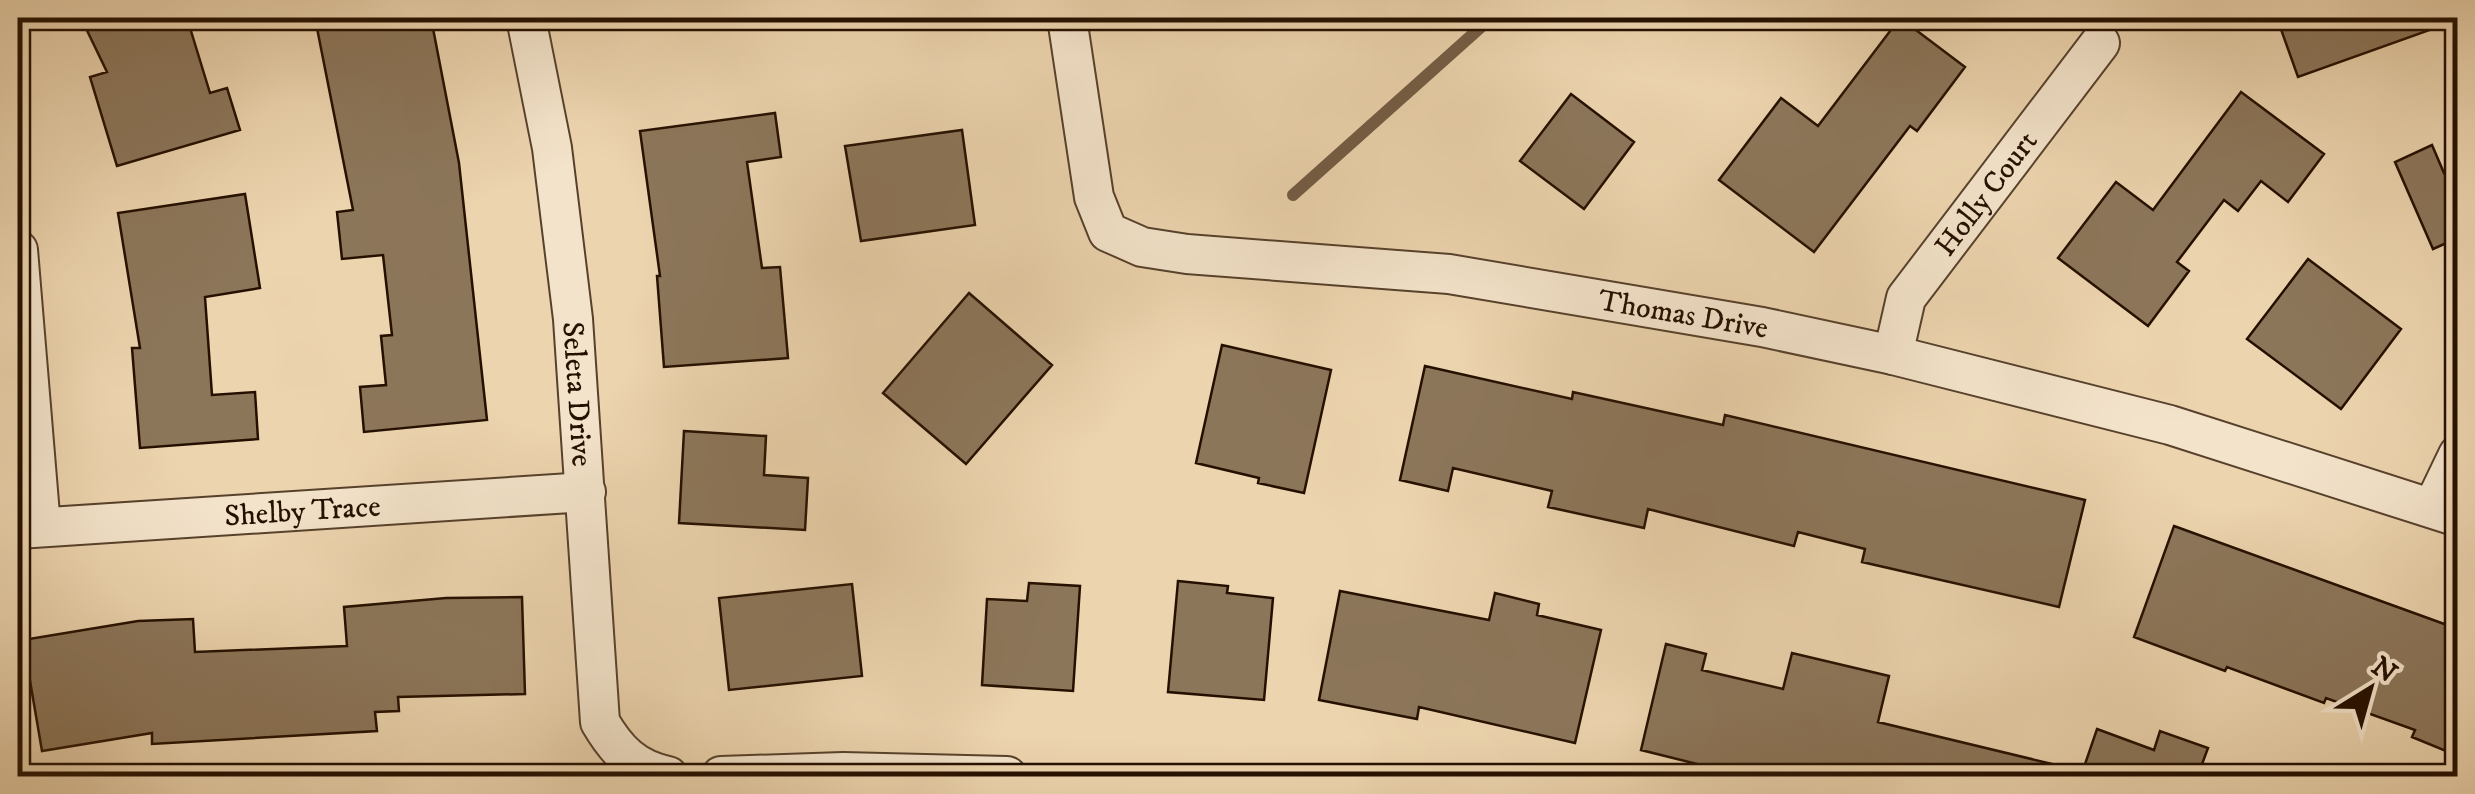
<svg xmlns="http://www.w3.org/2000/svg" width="2475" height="794" font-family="'IM FELL DW Pica',serif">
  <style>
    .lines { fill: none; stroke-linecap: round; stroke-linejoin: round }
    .stream { stroke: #745d45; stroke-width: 12 }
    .building { fill: #8c765a; stroke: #251000; stroke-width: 2.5 }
    .street-casing { stroke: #57412c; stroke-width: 42 }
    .street { stroke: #f3e3ca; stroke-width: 38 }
    .labels { text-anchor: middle; stroke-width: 10; stroke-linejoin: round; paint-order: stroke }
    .street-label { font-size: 30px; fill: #251000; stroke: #f3e3ca }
  </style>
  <rect width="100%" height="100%" fill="#ecd4ae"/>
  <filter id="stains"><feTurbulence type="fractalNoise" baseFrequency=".002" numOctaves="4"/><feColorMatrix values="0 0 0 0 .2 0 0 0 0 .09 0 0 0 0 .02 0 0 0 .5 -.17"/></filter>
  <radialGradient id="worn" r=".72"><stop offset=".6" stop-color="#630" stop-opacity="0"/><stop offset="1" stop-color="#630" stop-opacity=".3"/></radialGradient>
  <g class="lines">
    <!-- stream -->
    <path class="stream" d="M1293,195L1491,18"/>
  </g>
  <!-- building -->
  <path class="building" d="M81,18H187L210,93L227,88L240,130L117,166L90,77L107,72Z
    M315,18H431L459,163L487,420L364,432L360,387L386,385L381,336L392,335L383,255L342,259L337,212L353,210Z
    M1900,18L1965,67L1917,131L1910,126L1814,252L1719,180L1781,98L1818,126Z
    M2277,18H2451L2452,22L2298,77Z
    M2241,92L2324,154L2288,202L2261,181L2238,211L2224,200L2177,262L2189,271L2148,326L2058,258L2116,182L2153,210Z
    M1571,94L1634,142L1584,209L1520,161Z
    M775,113L781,157L747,162L762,268L780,267L788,358L664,367L657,276H660L640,131Z
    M962,130L975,225L861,241L845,146Z
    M2432,145L2444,173L2458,167V238L2433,249L2395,162Z
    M245,194L260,288L205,297L212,395L255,392L258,439L140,448L132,348H140L118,213Z
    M2308,259L2401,329L2341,409L2247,339Z
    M969,293L1052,365L966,464L883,393Z
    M1222,345L1331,370L1304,493L1258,483L1259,478L1196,463Z
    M1425,366L1572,399L1573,392L1723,425L1725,415L2085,500L2059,607L1862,562L1865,549L1798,532L1794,546L1648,509L1644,528L1548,507L1552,491L1453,468L1448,491L1400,480Z
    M684,431L766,436L764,475L808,478L805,530L679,523Z
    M2174,526L2458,629V756L2412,737L2415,730L2326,698L2324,703L2227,667L2225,671L2134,637Z
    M1178,581L1228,586L1227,593L1273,598L1264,700L1168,692Z
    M1029,583L1080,586L1073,691L982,685L987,599L1027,601Z
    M852,584L862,676L729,690L719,598Z
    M1340,591L1489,620L1495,593L1539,604L1537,615L1601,630L1575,743L1419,707L1417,719L1319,700Z
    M522,597L525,694L398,697L399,711L375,712L377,731L152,744V733L42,751L23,640L138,621L193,619L195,652L347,646L344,607L446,598Z
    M1666,644L1706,654L1702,670L1783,689L1792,653L1889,676L1878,722L2052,764L2051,776H1766L1730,768L1729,772L1641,750Z
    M2097,729L2154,750L2160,731L2208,748L2201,767L2217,772L2216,776H2081Z"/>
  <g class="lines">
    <defs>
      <g id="street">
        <path id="s1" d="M526,18L552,148L573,319L600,722C617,751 634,769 668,776"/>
        <path id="s2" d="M1067,18L1094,197L1108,232L1142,247L1187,254L1449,274L1762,327L1893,355L2170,425L2458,517"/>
        <path d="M18,250L41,527"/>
        <path id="s3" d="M1893,355L1906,298L2100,43"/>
        <path d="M2433,507L2458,455"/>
        <path id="s4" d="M18,529L586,492"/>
        <path d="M721,776L843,772L1007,776"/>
      </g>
    </defs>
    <!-- street casing -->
    <use href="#street" class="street-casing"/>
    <!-- street -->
    <use href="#street" class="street"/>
  </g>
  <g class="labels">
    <!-- street labels -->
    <g class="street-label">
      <text dy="10" stroke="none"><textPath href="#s3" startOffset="190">Holly Court</textPath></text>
      <text dy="10" stroke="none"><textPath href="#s2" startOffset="802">Thomas Drive</textPath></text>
      <text dy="10" stroke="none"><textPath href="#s1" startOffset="380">Seleta Drive</textPath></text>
      <text dy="10" stroke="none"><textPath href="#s4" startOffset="285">Shelby Trace</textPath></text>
    </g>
  </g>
  <!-- margin -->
  <rect width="2475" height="794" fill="none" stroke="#ecd4ae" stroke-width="60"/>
  <rect x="20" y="20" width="2435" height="754" fill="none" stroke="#251000" stroke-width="5"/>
  <rect x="30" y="30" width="2415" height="734" fill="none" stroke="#251000" stroke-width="2.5"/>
  <!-- north arrow -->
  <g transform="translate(2370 689) rotate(37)" stroke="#f3e3ca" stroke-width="8" paint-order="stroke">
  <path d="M0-8L18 38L0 25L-18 38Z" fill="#251000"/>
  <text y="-15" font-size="28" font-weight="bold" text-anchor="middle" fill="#251000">N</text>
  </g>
  <rect width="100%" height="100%" filter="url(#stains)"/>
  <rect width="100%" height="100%" fill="url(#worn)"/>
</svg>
